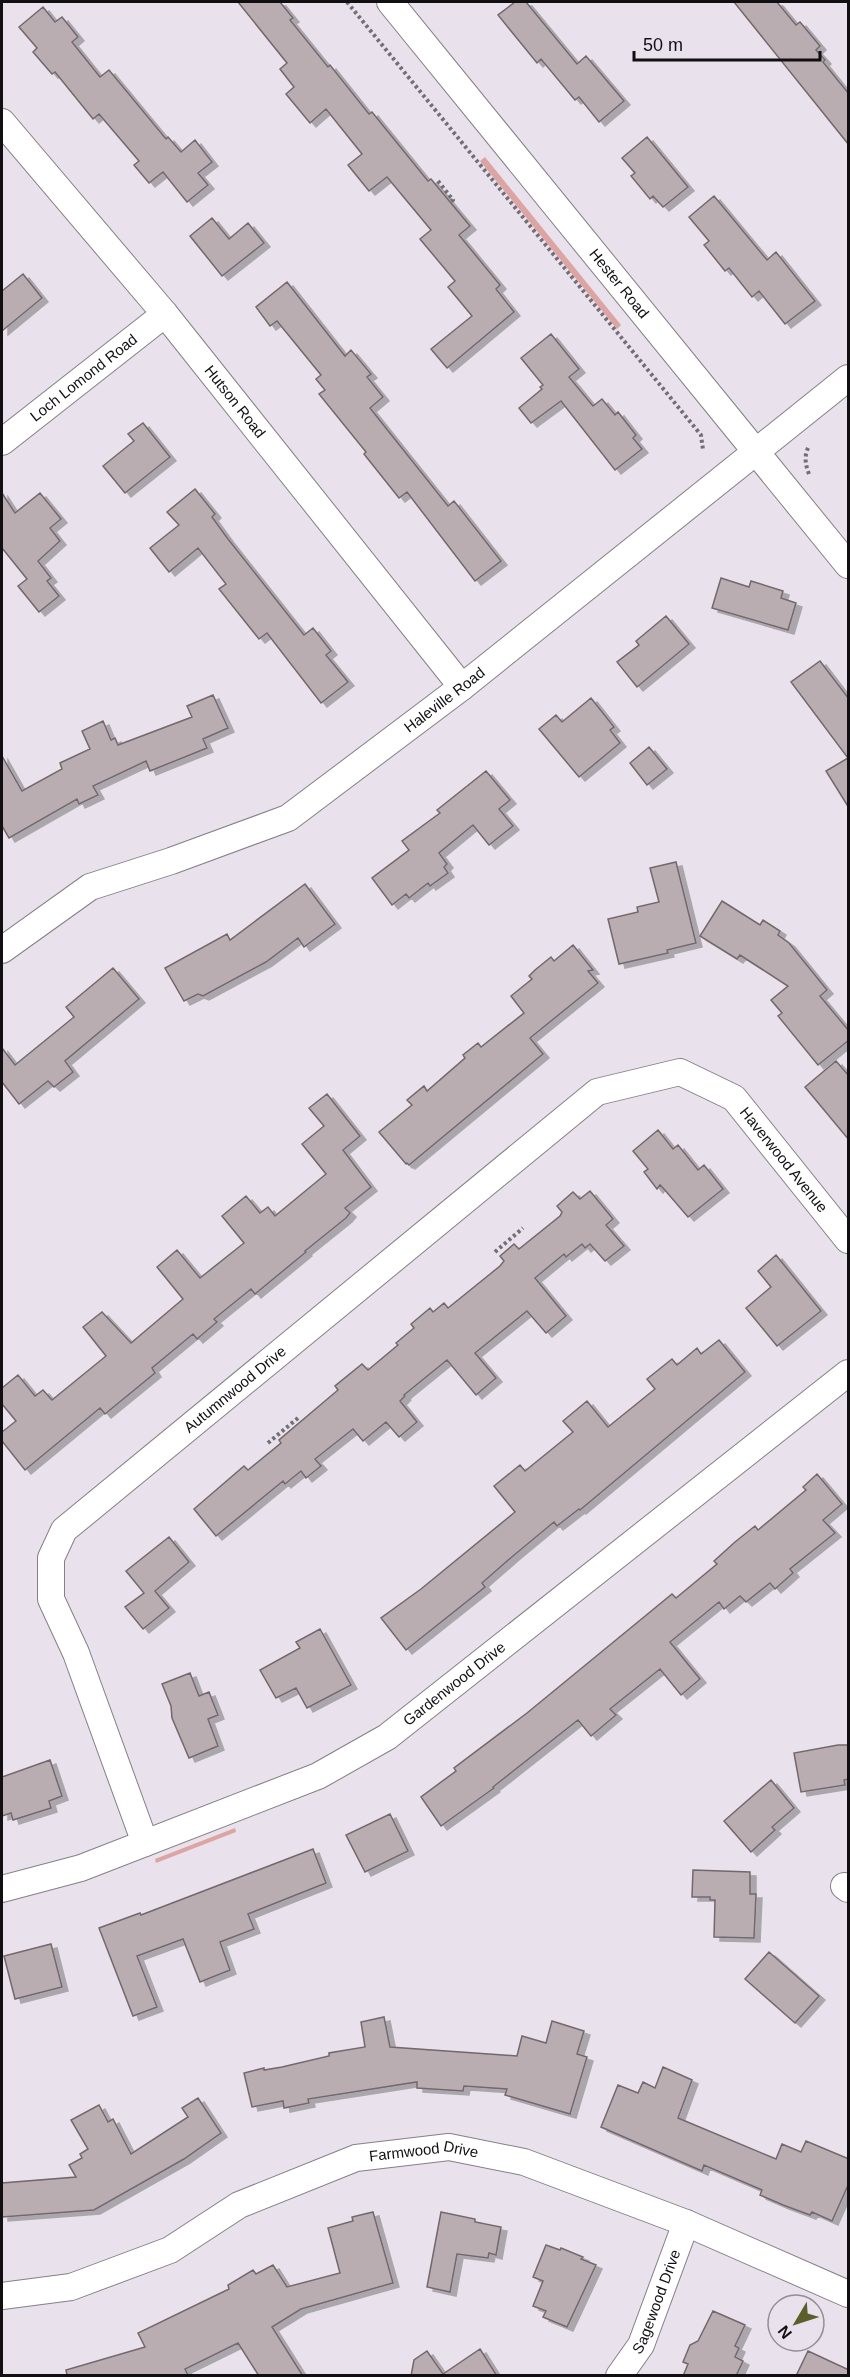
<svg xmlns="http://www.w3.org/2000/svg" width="850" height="2377" font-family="Helvetica,sans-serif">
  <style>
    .green { fill: #dca5a3 }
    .building { fill: #b9adb2; stroke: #73686d; stroke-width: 1.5; filter: url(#shadow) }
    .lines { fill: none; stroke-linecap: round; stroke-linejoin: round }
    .minor-casing { stroke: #867f87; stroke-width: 28 }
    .path { stroke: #736e75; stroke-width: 4; stroke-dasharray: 3 3; stroke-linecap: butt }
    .minor { stroke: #fff; stroke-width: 26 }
    .labels { text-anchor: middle; stroke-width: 4.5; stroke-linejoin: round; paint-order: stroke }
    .street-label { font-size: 15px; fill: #120f13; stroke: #e9e1eb }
  </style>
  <defs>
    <filter id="shadow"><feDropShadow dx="6" dy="4" stdDeviation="0" flood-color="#0004"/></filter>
  </defs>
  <rect width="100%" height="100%" fill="#e9e1eb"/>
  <!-- green -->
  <path class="green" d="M485,157L621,325L617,329L480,161Z
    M235,1828L236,1832L156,1863L155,1859Z"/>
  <!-- building -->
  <path class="building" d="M238,2H280L293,18L290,20L328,67L330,65L369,114L372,112L428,181L431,179L470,226L459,235L500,285L496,289L514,312L447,368L431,349L472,316L448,287L455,281L420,239L431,230L387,177L369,191L348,165L362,154L326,109L310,123L286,94L294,87L280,69L287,63Z
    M515,2H526L577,64L586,56L624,101L599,122L579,97L575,100L541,59L537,63L498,15Z
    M734,2H777L796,25L800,22L820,46L816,50L825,60L823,62L849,94V145Z
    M43,7L55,22L62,17L78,37L72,42L100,77L109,70L166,139L168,137L181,152L195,140L212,162L198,173L208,185L187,202L163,172L149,183L134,165L139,161L99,114L93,119L55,72L52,74L33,52L37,48L19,27Z
    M647,137L688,187L663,207L653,196L650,199L631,176L635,173L622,158Z
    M714,196L767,260L776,252L815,301L785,324L759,291L752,297L729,268L725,271L705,246L704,245L709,241L689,217Z
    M212,218L229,239L248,223L264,243L222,276L190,236Z
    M23,274L42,298L2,331V291Z
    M287,282L345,356L351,350L371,374L367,377L383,397L370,408L448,506L454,501L501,561L475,581L407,492L399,498L364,454L366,452L319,394L325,390L316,379L321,375L277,321L270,326L256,307Z
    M551,334L579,369L569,377L593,406L602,399L615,415L618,412L636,435L633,438L642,449L615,470L561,401L531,423L519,408L542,389L540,387L543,385L521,358Z
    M143,423L170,457L125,493L103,466L134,441L128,434Z
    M195,489L215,514L212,517L228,539L304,635L313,628L331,651L326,655L348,682L321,703L267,633L259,639L219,589L226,584L198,548L169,572L150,548L179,525L167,512Z
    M2,493L15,513L40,493L61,519L50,528L60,541L38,561L51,578L47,581L59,596L39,612L18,586L27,579L2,548Z
    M721,578L749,587L751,581L783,591L781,598L796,603L788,630L712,608Z
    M666,616L689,644L637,687L617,662L639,645L636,641Z
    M820,661L849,699V808L826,771L848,758L791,682Z
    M213,695L228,728L203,739L207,748L150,771L146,761L93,786L98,795L79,804L77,799L9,838L2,826V756L22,791L62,769L60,763L90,749L82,731L103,721L111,740L115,738L118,745L192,717L187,706Z
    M591,698L614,727L610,730L620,743L579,777L539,729L556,715L562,722Z
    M649,747L667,769L647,785L630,763Z
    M486,771L510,800L499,809L513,826L489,845L473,825L439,853L447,864L444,867L448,873L430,886L428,883L409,898L406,894L392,905L372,878L409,850L402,841L440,813L437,810Z
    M676,862L696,943L667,950L668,953L619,964L608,919L638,912L637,907L659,902L650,868Z
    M305,884L335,924L304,947L298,938L266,962L203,996L198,994L184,1001L165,968L227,934L230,940Z
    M722,901L760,925L763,920L780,931L778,935L789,943L827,990L820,996L849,1031V1040L818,1065L778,1016L782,1013L771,1000L788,986L740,955L737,959L700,936Z
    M573,945L593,970L588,971L598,983L530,1038L543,1054L409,1165L407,1163L406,1164L379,1132L412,1105L407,1100L424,1086L427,1091L465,1058L463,1055L478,1043L481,1047L524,1013L511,996L532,979L529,976L535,970L551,957L554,961Z
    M113,968L139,999L65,1061L73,1072L54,1087L48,1081L19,1104L2,1082V1048L15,1065L74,1017L66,1007Z
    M836,1061L849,1076V1140L805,1087Z
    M327,1094L360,1136L343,1150L371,1187L345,1208L350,1213L346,1218L305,1251L306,1252L255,1294L251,1289L214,1319L217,1322L197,1339L193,1334L152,1368L155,1373L105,1414L100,1408L25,1470L2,1441V1432L16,1421L2,1404V1388L18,1375L35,1396L43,1390L52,1400L106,1356L83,1327L102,1312L131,1343L183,1299L157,1267L177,1250L200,1278L244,1243L222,1216L246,1196L260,1213L268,1207L275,1216L326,1174L302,1144L324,1126L309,1108Z
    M658,1130L673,1149L678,1145L698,1170L704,1165L723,1189L688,1217L664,1189L660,1185L657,1189L644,1172L648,1169L633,1151Z
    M590,1191L613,1219L606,1225L624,1246L605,1261L590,1244L585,1248L582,1244L566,1257L564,1254L535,1278L566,1316L546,1333L527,1311L475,1353L496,1378L476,1395L447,1360L404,1395L405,1396L400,1401L417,1422L399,1437L386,1422L363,1441L353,1429L315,1459L321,1466L306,1478L301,1471L285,1484L283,1481L216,1536L194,1509L244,1466L248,1470L281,1443L279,1440L338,1390L335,1386L362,1364L368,1370L398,1345L396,1343L414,1328L411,1324L430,1308L433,1312L444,1303L448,1308L500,1266L504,1261L500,1256L514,1244L519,1249L560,1216L562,1212L557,1206L573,1192L580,1199Z
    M776,1255L821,1311L777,1346L746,1308L771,1287L758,1271Z
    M719,1340L745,1372L580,1510L579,1509L557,1526L554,1522L513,1556L482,1583L485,1587L406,1650L381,1618L421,1589L515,1512L494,1486L520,1465L525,1471L573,1432L563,1421L587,1401L608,1427L655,1389L647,1379L672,1359L677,1365L697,1348L701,1354Z
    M817,1474L842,1504L823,1520L835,1533L790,1569L793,1573L775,1589L770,1583L746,1602L740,1596L724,1609L719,1602L670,1642L700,1679L681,1695L660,1669L610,1709L616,1715L591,1736L578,1720L493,1787L494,1788L441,1826L421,1797L456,1771L454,1768L527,1713L672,1594L676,1598L717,1564L714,1561L735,1542L755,1526L758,1530L806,1490L803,1487Z
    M169,1537L189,1562L155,1591L169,1608L143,1629L125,1607L144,1593L126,1571Z
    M320,1629L351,1685L307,1708L296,1688L276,1698L260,1670L300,1648L296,1642Z
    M190,1673L199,1696L209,1692L218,1715L208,1719L218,1746L189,1758L172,1718L171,1706L162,1684Z
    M838,1745H849V1779L844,1780L845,1785L801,1792L794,1753Z
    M50,1760L62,1796L49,1801L51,1808L13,1820L11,1813L2,1816V1777Z
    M771,1780L794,1808L772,1827L775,1830L751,1852L724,1821Z
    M390,1814L408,1851L365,1872L346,1835Z
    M313,1849L326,1883L248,1914L254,1929L220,1942L230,1970L200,1982L183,1939L137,1956L157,2007L133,2016L99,1928L140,1913L141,1915Z
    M693,1870L750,1872V1894H756L754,1938L714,1937L715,1900H710V1897H692Z
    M51,1944L62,1987L15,1999L4,1956Z
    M769,1952L819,1996L795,2023L745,1979Z
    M384,2017L390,2047L517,2056L522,2036L546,2043L552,2021L584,2031L577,2054L587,2057L570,2114L505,2095L507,2089L464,2086L463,2091L417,2088V2082L308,2099L309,2103L284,2108L283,2101L252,2107L244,2073L264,2068V2070L282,2067L329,2056V2053L365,2047L361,2022Z
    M663,2067L692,2080L678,2118L776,2159L782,2144L801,2152L806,2141L849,2159V2183L832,2221L812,2212L810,2215L783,2205L760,2195L762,2190L704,2165L702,2171L601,2127L618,2085L638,2093L643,2082L655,2088Z
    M198,2098L221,2133L184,2159L94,2210L2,2217V2183L76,2177L69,2165L82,2158L80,2154L88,2149L71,2120L99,2105L108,2122L113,2119L131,2154L188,2117L182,2108Z
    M373,2212L393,2283L301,2309L272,2327L303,2376H259L238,2343L185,2369L188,2375H67L66,2370L145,2347L138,2333L229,2289L228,2285L253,2270L256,2274L273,2265L287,2287L340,2273L328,2228L353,2221L352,2217Z
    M441,2212L475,2219V2222L501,2227L496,2255L489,2253L488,2258L457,2254L450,2292L427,2287Z
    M546,2245L560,2250L561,2248L583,2257L581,2259L596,2265L567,2327L543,2317L546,2311L533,2306L543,2281L533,2277Z
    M713,2311L745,2325L735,2346L739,2348L735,2357L743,2361L736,2376H683L688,2364L683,2362L690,2345L698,2341Z
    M480,2349L497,2376H411L414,2360L427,2351L443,2374Z
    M808,2351L849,2370V2376H796Z"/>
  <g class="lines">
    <defs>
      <g id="minor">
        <path id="s1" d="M390,2L848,565"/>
        <path id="s2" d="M2,122L165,314L462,687"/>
        <path id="s3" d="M2,442L165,314"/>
        <path id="s4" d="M2,950L90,887L171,861L288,818L462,687L848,378"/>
        <path id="s5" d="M145,1843L76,1653L51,1599V1558L64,1530L597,1092L680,1072L734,1098L848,1240"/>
        <path d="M844,1886L848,1889"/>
        <path id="s6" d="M2,1889L81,1868L318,1776L387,1737L848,1373"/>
        <path id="s7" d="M2,2296L71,2287L170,2250L239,2205L356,2158L449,2147L524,2162L686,2223L848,2294"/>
        <path id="s8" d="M619,2376L641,2345L686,2223"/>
      </g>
    </defs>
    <!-- minor casing -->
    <use href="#minor" class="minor-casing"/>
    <!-- path -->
    <path class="path" d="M347,2L701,435L703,450
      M438,181L453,200L451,201
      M809,474C805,464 804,455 809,446
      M495,1252L523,1228
      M268,1443L298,1418"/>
    <!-- minor -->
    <use href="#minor" class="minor"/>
  </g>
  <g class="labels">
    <!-- street labels -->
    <g class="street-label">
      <text dy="5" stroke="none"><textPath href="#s1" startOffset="363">Hester Road</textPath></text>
      <text dy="5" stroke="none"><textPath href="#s3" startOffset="104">Loch Lomond Road</textPath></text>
      <text dy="5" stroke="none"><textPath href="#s2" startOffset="364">Hutson Road</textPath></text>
      <text dy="5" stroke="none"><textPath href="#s4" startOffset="514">Haleville Road</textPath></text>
      <text dy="5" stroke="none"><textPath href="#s5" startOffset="1248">Haverwood Avenue</textPath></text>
      <text dy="5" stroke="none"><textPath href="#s5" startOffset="555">Autumnwood Drive</textPath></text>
      <text dy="5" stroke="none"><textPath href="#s6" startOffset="501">Gardenwood Drive</textPath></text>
      <text dy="5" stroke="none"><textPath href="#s7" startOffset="452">Farmwood Drive</textPath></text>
      <text dy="5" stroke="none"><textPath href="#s8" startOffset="84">Sagewood Drive</textPath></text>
    </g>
  </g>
  <!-- border -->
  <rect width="850" height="2377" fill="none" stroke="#120f13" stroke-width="6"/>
  <!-- north arrow -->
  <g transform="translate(796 2323) rotate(231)"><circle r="28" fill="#e9e1eb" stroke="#938d95" stroke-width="1.5"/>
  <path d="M0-4.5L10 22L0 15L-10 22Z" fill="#5c5e2c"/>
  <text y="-9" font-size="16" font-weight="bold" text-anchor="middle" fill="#120f13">N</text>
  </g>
  <!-- scale -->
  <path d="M634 51v9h186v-9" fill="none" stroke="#120f13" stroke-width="3"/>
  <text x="643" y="51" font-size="18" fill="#120f13" stroke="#e9e1eb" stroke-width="4.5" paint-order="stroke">50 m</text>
</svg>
